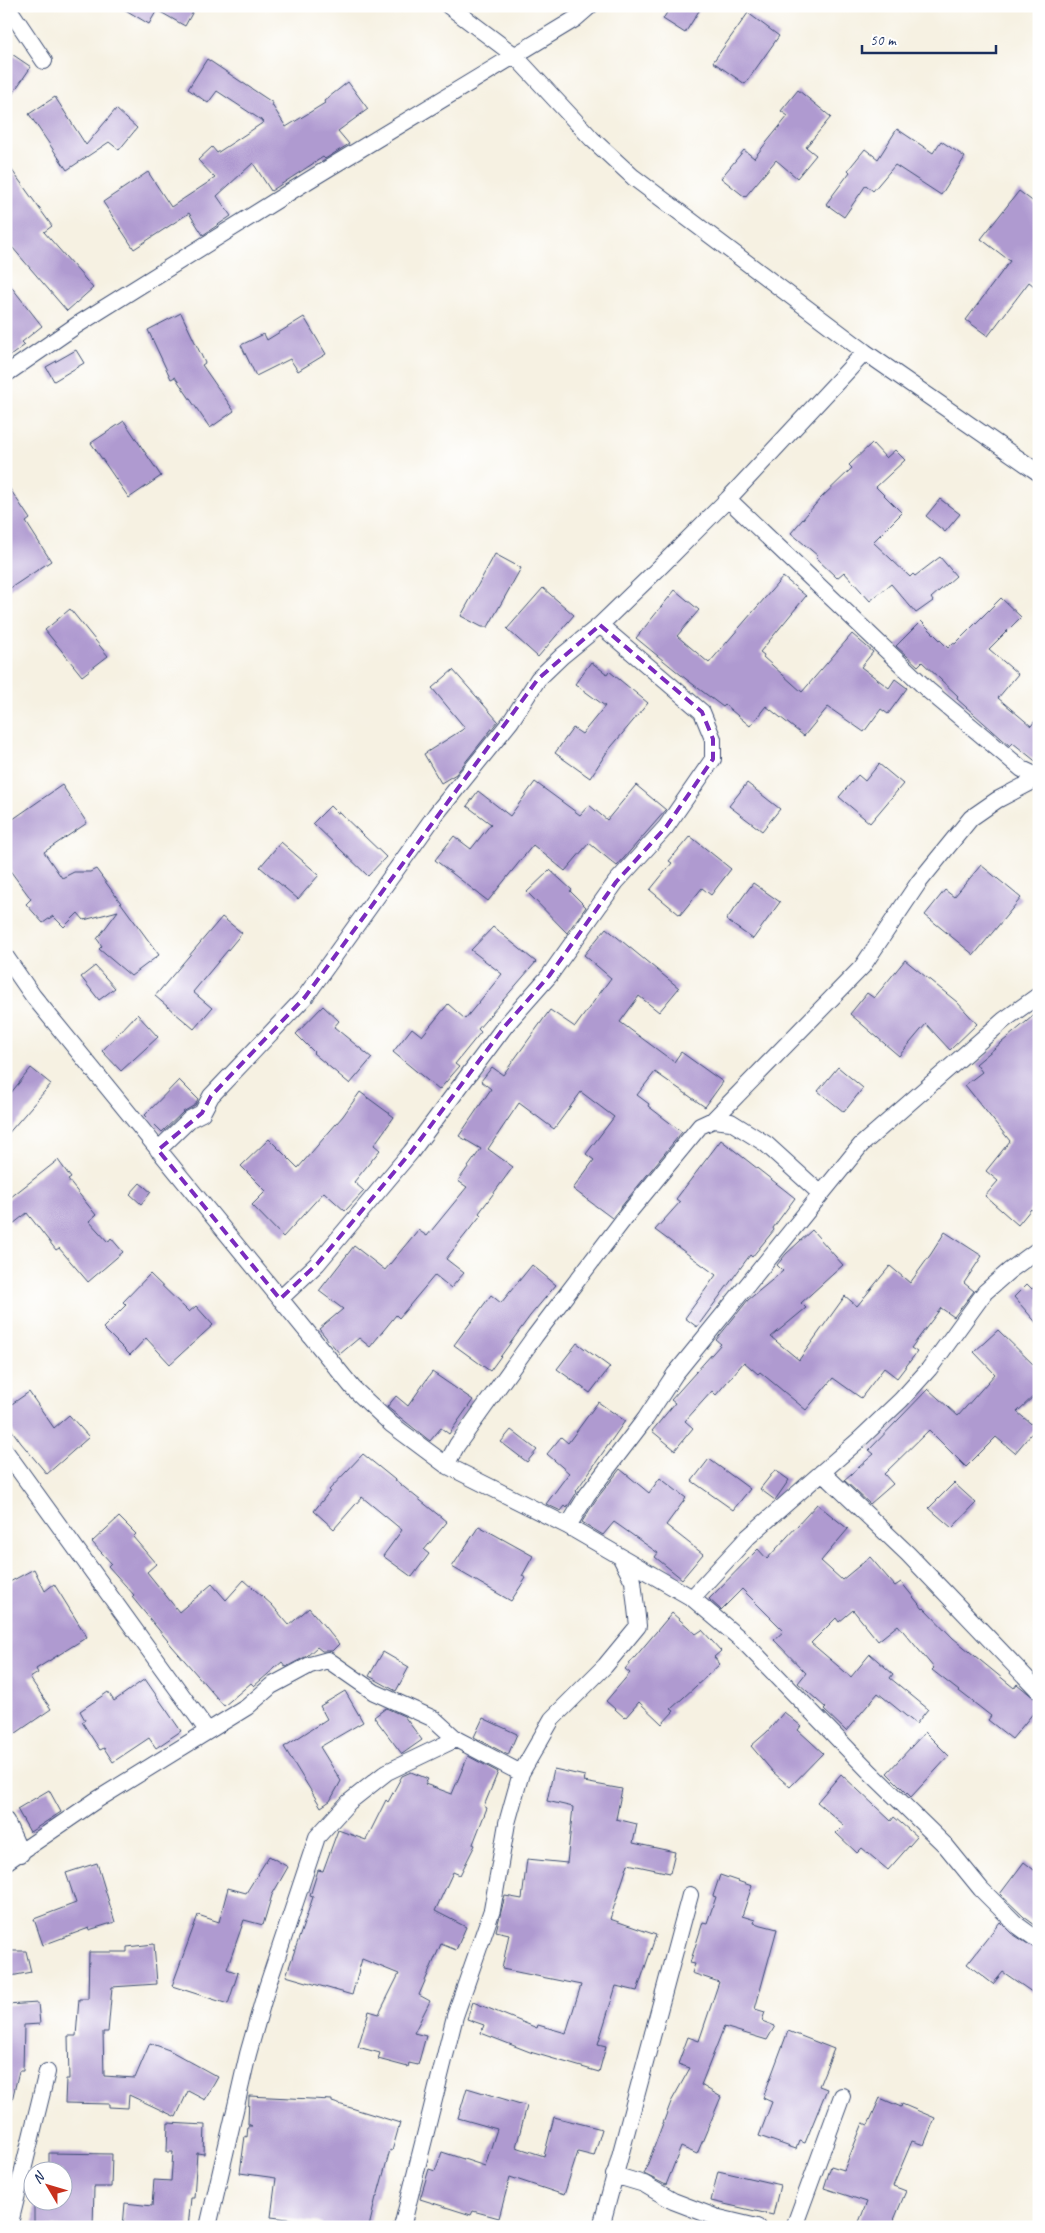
<svg xmlns="http://www.w3.org/2000/svg" width="1045" height="2233" font-family="Caveat,sans-serif">
  <style>
    .building { fill: #af9ad0 }
    .lines { fill: none; stroke-linecap: round; stroke-linejoin: round }
    .minor-casing { stroke: #3c4c72; stroke-width: 18 }
    .minor { stroke: #fff; stroke-width: 16 }
    .marked { fill: none; stroke: #7b2cbf; stroke-width: 4; stroke-dasharray: 10 6; stroke-linejoin: round }
  </style>
  <rect width="100%" height="100%" fill="#fff"/>
  <filter id="ink" filterUnits="userSpaceOnUse"><feTurbulence type="fractalNoise" baseFrequency=".02" numOctaves="2"/><feDisplacementMap in="SourceGraphic" scale="10" xChannelSelector="R" yChannelSelector="G"/><feConvolveMatrix kernelMatrix="1 2 1 2 8 2 1 2 1" color-interpolation-filters="sRGB"/></filter>
  <filter id="wash" filterUnits="userSpaceOnUse"><feTurbulence type="fractalNoise" baseFrequency=".0096" numOctaves="4" result="noise"/><feDisplacementMap in="SourceGraphic" scale="20" xChannelSelector="R" yChannelSelector="G"/><feGaussianBlur stdDeviation="1.12" result="paint"/><feColorMatrix in="noise" values="0 0 0 0 0 0 0 0 0 0 0 0 0 0 0 0 0 1.4 0 .05"/><feComposite in="paint" operator="in"/></filter>
  <g filter="url(#wash)">
    <rect width="100%" height="100%" fill="#f6f1e2"/>
    <g id="blocks">
      <!-- building -->
      <path class="building" d="M119,6H196L185,26L157,10L149,24Z
        M671,6H702L685,33L663,19Z
        M748,13L779,36L745,84L713,62Z
        M6,50L31,67L6,103Z
        M207,59L273,103L272,105L286,127L325,103L324,101L348,82L368,109L338,131L349,144L325,159L323,157L271,191L253,163L217,196L231,216L203,235L189,213L134,249L103,202L148,172L171,207L215,178L198,160L212,147L217,153L264,122L217,91L208,103L188,89Z
        M798,90L831,117L806,147L816,155L797,178L776,160L745,197L721,178L744,150L754,158L788,116L781,111Z
        M55,97L86,145L116,109L137,128L119,150L109,142L67,170L29,114Z
        M897,129L933,153L941,141L965,157L941,195L895,165L873,191L866,185L844,217L826,204L850,172L848,170L865,149L878,159Z
        M6,162L52,226L44,232L93,288L67,311L6,240Z
        M1019,191L1039,206V290L1029,282L988,336L966,320L1010,261L981,239Z
        M6,280L42,326L22,342L25,345L6,359Z
        M181,313L205,363L202,365L234,411L210,428L175,377L171,379L148,330Z
        M304,317L326,354L298,371L290,359L256,376L241,345L264,334L267,340Z
        M76,350L84,363L54,381L46,367Z
        M124,421L161,476L129,498L91,443Z
        M872,443L886,458L895,450L905,460L876,487L902,513L873,542L910,577L913,574L915,576L940,557L956,576L931,598L933,601L916,613L891,584L870,601L844,572L837,578L816,558L818,556L791,533L820,499L852,468L849,465Z
        M6,483L30,519L26,522L51,561L6,591Z
        M940,499L960,514L945,532L926,516Z
        M495,554L521,568L488,627H482L461,616Z
        M783,577L806,596L760,652L764,655L763,657L802,692L852,634L873,652L861,667L889,688L895,679L907,688L888,714L881,709L864,732L828,707L804,736L766,706L750,726L725,705L723,707L686,679L636,638L675,590L699,610L677,636L709,663Z
        M543,588L574,615L538,657L507,629Z
        M1001,598L1021,617L989,649L1018,674L998,698L1031,726L1039,716V764L1013,743L1010,746L957,699L958,696L922,662L918,666L896,646L921,621L948,648L953,643L955,644Z
        M70,609L108,656L82,676L45,630Z
        M591,662L607,674L609,671L648,703L607,752L590,778L555,753L573,728L582,734L605,706L575,684Z
        M453,670L498,721L456,774L441,783L424,754L465,728L432,688Z
        M879,764L903,784L870,823L839,797L858,775L865,781Z
        M535,782L580,815L589,805L607,820L636,785L666,810L617,866L589,843L565,871L533,845L488,901L435,860L454,836L471,849L491,824L467,806L478,791L510,816Z
        M747,783L780,809L762,831L729,806Z
        M62,785L87,823L44,852L62,878L74,872H90L96,869L159,955L131,976L99,949L102,946L97,939L118,911L84,920L78,913L64,927L53,916L43,923L26,904L31,899L6,865V824Z
        M330,806L337,813L339,812L386,857L368,876L313,823Z
        M690,836L731,869L711,895L702,888L680,915L650,890L672,863L669,861Z
        M281,842L319,875L298,899L260,867Z
        M981,865L1021,898L974,955L925,915L945,890L954,897Z
        M550,870L572,890L570,891L586,907L567,933L527,892Z
        M753,883L780,902L753,939L726,920Z
        M222,917L242,933L193,992L212,1008L194,1029L155,996Z
        M493,927L536,962L478,1029L481,1032L455,1064L459,1067L439,1090L393,1052L412,1028L422,1036L448,1004L465,1019L502,974L471,950Z
        M606,928L679,988L659,1012L639,996L620,1022L674,1062L681,1052L723,1082L705,1107L655,1072L637,1095L649,1104L648,1106L682,1132L612,1218L573,1189L594,1160L586,1154L614,1117L581,1092L554,1129L519,1103L488,1149L513,1167L479,1213L481,1215L446,1259L464,1273L451,1288L435,1275L399,1318L396,1315L370,1347L359,1338L340,1354L319,1329L343,1309L319,1291L354,1246L385,1270L418,1230L427,1236L467,1187L458,1181L481,1149L459,1136L491,1089L481,1081L492,1067L503,1075L550,1010L575,1027L611,978L584,955Z
        M905,960L957,1002L977,1024L950,1050L926,1024L899,1056L850,1014L867,993L874,998Z
        M95,966L115,988L99,1000L81,977Z
        M323,1006L339,1021L334,1027L372,1058L350,1084L313,1053L314,1052L296,1034Z
        M1039,1011V1216L1031,1209L1018,1225L985,1196L998,1181L986,1171L1010,1141L965,1085L982,1072L976,1064Z
        M137,1014L158,1037L121,1071L102,1051Z
        M838,1067L863,1088L844,1112L818,1091Z
        M31,1068L51,1084L6,1136V1099Z
        M179,1080L198,1099L195,1105L183,1112L162,1132L145,1115Z
        M360,1092L394,1117L374,1145L380,1150L354,1182L364,1191L345,1211L324,1192L283,1237L252,1205L266,1191L241,1166L269,1139L298,1168L343,1116Z
        M721,1140L795,1198L773,1228L774,1230L752,1257L750,1255L697,1327L685,1318L716,1275L655,1230L680,1202L676,1199Z
        M58,1160L71,1178L68,1180L96,1215L89,1221L108,1242L111,1238L123,1252L88,1282L59,1248L56,1250L27,1213L13,1224L6,1215V1201Z
        M140,1183L151,1192L141,1204L130,1194Z
        M812,1230L843,1265L801,1303L806,1308L771,1337L799,1360L845,1296L857,1306L890,1266L910,1283L931,1254L945,1232L982,1256L964,1283L974,1291L954,1317L941,1308L911,1348L917,1352L897,1378L884,1368L861,1398L833,1378L806,1410L760,1372L758,1374L744,1362L716,1395L712,1391L685,1421L693,1428L675,1450L652,1431L675,1403L671,1400L721,1344L716,1340L748,1300L783,1271L777,1265L786,1254Z
        M532,1265L556,1285L530,1316L490,1371L454,1345L491,1295L501,1303Z
        M150,1274L189,1312L196,1306L213,1325L170,1364L146,1338L130,1355L103,1328L126,1305L123,1302Z
        M1027,1284L1032,1289L1039,1284V1326L1014,1297Z
        M998,1330L1039,1370V1391L1017,1412L1036,1428L1015,1453L996,1437L966,1467L929,1430L884,1474L893,1484L870,1504L844,1480L874,1454L869,1450L928,1389L958,1416L995,1374L974,1352Z
        M577,1343L610,1367L590,1393L557,1369Z
        M432,1372L473,1400L449,1434L441,1428L430,1441L387,1407L396,1396L408,1406Z
        M29,1392L54,1428L69,1415L89,1437L47,1474L21,1443L6,1422V1408Z
        M598,1402L625,1421L576,1491L577,1492L567,1508L565,1506L561,1511L546,1504L569,1473L547,1454L561,1437L568,1443Z
        M511,1430L537,1450L527,1462L501,1442Z
        M363,1454L447,1522L424,1550L429,1554L412,1577L383,1556L402,1530L362,1497L334,1529L314,1511L330,1491L329,1490Z
        M709,1459L750,1489L733,1510L692,1481Z
        M620,1469L649,1493L660,1478L686,1498L666,1525L703,1554L682,1579L655,1557L658,1553L614,1522L603,1535L582,1522L595,1501Z
        M775,1470L789,1480L775,1500L760,1489Z
        M954,1483L976,1503L952,1528L929,1508Z
        M817,1504L848,1529L821,1561L842,1580L870,1557L895,1586L901,1582L923,1609L924,1608L953,1638L1014,1688L1017,1684L1039,1702V1706L1012,1739L988,1720L991,1716L932,1670L934,1668L898,1625L878,1641L853,1610L839,1622L836,1618L811,1643L851,1677L870,1654L893,1674L890,1678L928,1709L916,1724L878,1693L846,1731L824,1710L826,1708L798,1683L806,1673L774,1640L784,1631L742,1589L721,1610L709,1599L758,1549L767,1559Z
        M119,1517L136,1534L133,1537L156,1564L147,1572L179,1612L212,1584L226,1600L244,1580L272,1605L289,1625L309,1608L339,1644L332,1651H322L317,1647L307,1656L286,1667L282,1662L254,1686L251,1683L224,1706L172,1646L132,1597L134,1595L108,1566L111,1563L92,1542Z
        M479,1526L533,1556L522,1576L526,1578L511,1601L452,1567Z
        M34,1569L45,1591L54,1584L87,1637L36,1669L38,1673L30,1678L51,1709L6,1740V1584Z
        M672,1613L696,1634L702,1630L721,1651L714,1657L720,1664L671,1709L674,1711L662,1724L639,1702L625,1718L606,1701L630,1673L625,1669Z
        M383,1652L409,1667L396,1691L369,1676Z
        M145,1679L181,1731L156,1748L149,1738L113,1762L104,1748L100,1750L82,1722L85,1720L80,1711L108,1692L114,1701Z
        M345,1691L363,1722L320,1747L341,1781L330,1801L321,1807L284,1747L327,1719L320,1706Z
        M386,1708L404,1716L422,1740L402,1754L374,1717Z
        M784,1712L801,1726L798,1730L823,1753L790,1787L773,1772L751,1746L767,1732Z
        M483,1718L517,1734L508,1755L474,1737Z
        M925,1732L949,1756L911,1797L887,1773Z
        M468,1756L498,1772L484,1806L487,1808L473,1844L475,1845L460,1875L453,1872L435,1911L466,1927L456,1950L441,1944L419,1995L430,2001L414,2033L426,2036L418,2065L409,2063L408,2067L378,2059L380,2053L358,2047L369,2011L379,2014L399,1974L362,1959L352,1995L286,1976L313,1897L310,1896L318,1870L323,1871L338,1830L366,1840L386,1800L388,1802L402,1776L411,1772L428,1779L425,1784L452,1794Z
        M554,1769L585,1776L584,1782L622,1789L616,1819L637,1824L633,1843L675,1852L670,1873L628,1864L610,1919L656,1935L637,1991L616,1986L598,2044L606,2046L599,2072L530,2052L481,2033L484,2025L467,2019L473,2002L537,2028L538,2025L566,2033L581,1985L502,1969L509,1934L496,1931L505,1896L522,1899L527,1859L567,1863L573,1807L547,1801Z
        M841,1774L891,1821L894,1817L917,1837L888,1870L862,1848L857,1853L836,1833L844,1825L817,1802Z
        M49,1790L61,1812L30,1832L17,1809Z
        M269,1856L288,1867L272,1895L263,1925L244,1920L227,1969L238,1973L228,2004L172,1986L198,1915L219,1922L228,1888L246,1893Z
        M1024,1862L1039,1874V1928L1024,1917L1000,1894Z
        M97,1863L115,1922L89,1930V1928L43,1945L34,1919L76,1903L66,1873Z
        M720,1875L752,1886L742,1916L755,1920L754,1923L777,1929L755,2009L765,2012L762,2021L775,2026L767,2040L724,2027L701,2085L721,2097L697,2154L681,2147L666,2185L644,2174L671,2102L690,2068L678,2064L688,2037L699,2041L719,1982L692,1973L695,1964L690,1963L703,1922L707,1923L716,1897L713,1896Z
        M1000,1922L1011,1933L1039,1951V1997L1003,1972L993,1984L967,1964Z
        M154,1944L157,1984L112,1987L108,2032H103L104,2076L135,2078L150,2043L169,2050L218,2077L205,2100L188,2091L176,2117L129,2095L128,2108L109,2107V2104L65,2103L66,2079H69L68,2036H76L79,1999H88L89,1952H127V1947Z
        M6,1951H26L31,1972L6,1977Z
        M38,2003L40,2024L24,2025L23,2071H19L12,2100L6,2099V2005Z
        M788,2031L834,2049L819,2086L827,2089L805,2143L799,2141L796,2149L759,2136L772,2102L763,2098Z
        M467,2088L527,2106L516,2147L544,2156L554,2117L602,2129L594,2156L578,2152L564,2195L510,2177L499,2218L473,2211L471,2215L420,2199L429,2169L435,2171L442,2152L485,2166L497,2129L458,2118Z
        M249,2096L332,2100V2102L400,2123L392,2151L390,2150L377,2197H376L369,2227H321L322,2223L271,2217L276,2178L240,2173L245,2136L247,2137L248,2126H252L248,2124Z
        M880,2098L901,2107L902,2104L935,2118L924,2145L912,2141L893,2186L906,2191L891,2227H857L867,2202L824,2188L831,2166L844,2170L863,2123L868,2125Z
        M168,2123L205,2125L204,2154L197,2153L194,2198H191L188,2227H123L125,2203L152,2206L154,2180L171,2181L173,2152H167Z
        M49,2153L112,2154L111,2187H94L93,2227H34V2200H62V2170H49Z
        M718,2171L780,2185L773,2215L711,2201Z"/>
    </g>
  </g>
  <g filter="url(#ink)">
    <use href="#blocks" fill-opacity="0" stroke="#3c4c72" stroke-width="1"/>
    <g class="lines">
      <defs>
        <path id="minor" d="M7,6L44,61
          M449,6L514,55L592,139L633,177L865,352L1039,473
          M6,374L77,325L309,180L575,19L590,6
          M728,499L929,691L1022,769L1039,777
          M6,957L33,996L353,1388L391,1424L446,1465L568,1526L692,1598L744,1642L871,1773L946,1846L981,1889L1017,1925L1039,1941
          M713,1120L862,967L919,882L971,818L997,800L1039,778
          M158,1150L190,1119L202,1113L211,1096L305,997L436,814L511,721L538,679L562,656L600,625L661,566L728,499L865,352
          M280,1299L317,1264L411,1152L505,1026L549,976L616,882L666,827L713,759V739L702,712L600,625
          M6,1452L207,1730
          M446,1465L457,1445L535,1336L630,1211L700,1126L713,1120L731,1122L766,1144L821,1194
          M822,1472L908,1554L1039,1691
          M568,1526L587,1495L646,1418L675,1374L861,1145L1004,1020L1039,995
          M692,1598L748,1537L860,1439L901,1400L929,1369L985,1292L1009,1271L1039,1249
          M6,1821L21,1854
          M6,1862L95,1801L247,1707L271,1686L310,1665L328,1660L374,1692L434,1719L456,1739L521,1773
          M614,2175L644,2184L673,2201L715,2217L757,2227
          M9,2227L47,2072
          M208,2227L248,2054L267,1987L317,1837L349,1802L387,1772L456,1739
          M402,2227L455,2016L492,1910L507,1823L521,1773L552,1719L605,1666L638,1626L633,1581L621,1558
          M601,2227L690,1895
          M794,2227L842,2096"/>
      </defs>
      <!-- minor casing -->
      <use href="#minor" class="minor-casing"/>
      <!-- minor -->
      <use href="#minor" class="minor"/>
    </g>
  </g>
  <!-- marked area -->
  <path class="marked" d="M600,625L702,712L713,739V759L666,827L616,882L549,976L505,1026L411,1152L317,1264L280,1299L158,1150L202,1113L211,1096L305,997L538,679Z"/>
  <!-- margin -->
  <rect width="1045" height="2233" fill="none" stroke="#fff" stroke-width="25"/>
  <!-- north arrow -->
  <g transform="translate(48 2186) rotate(308)"><circle r="24" fill="#ffffff" stroke="#a4acbf"/>
  <path d="M0-4L9 19L0 12L-9 19Z" fill="#c8321e"/>
  <text y="-8" font-size="14" font-weight="bold" text-anchor="middle" fill="#1b2f5e">N</text>
  </g>
  <!-- scale -->
  <path d="M862 45v8h134v-8" fill="none" stroke="#1b2f5e" stroke-width="2.5"/>
  <text x="870" y="45" font-size="15" fill="#1b2f5e" stroke="#ffffff" stroke-width="4" paint-order="stroke">50 m</text>
</svg>
